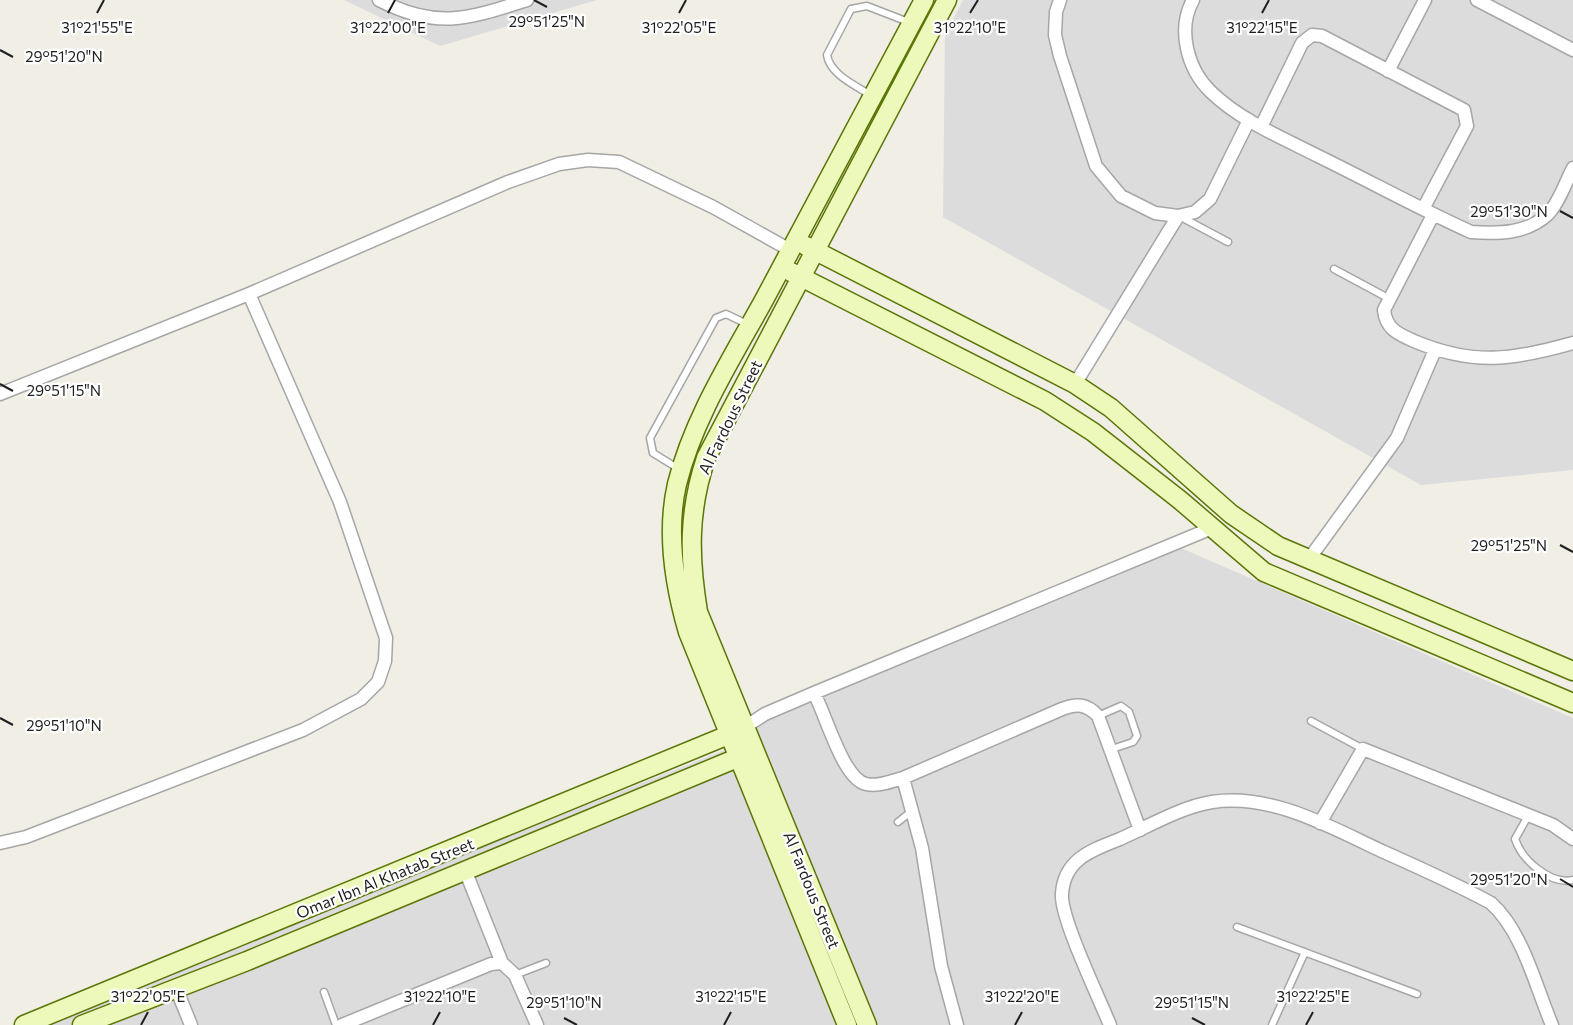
<svg xmlns="http://www.w3.org/2000/svg" width="1573" height="1025" font-family="Commissioner,sans-serif">
  <style>
    .residential { fill: #dddcdc }
    .lines { fill: none; stroke-linecap: round; stroke-linejoin: round }
    .lane-casing { stroke: #a6a6a6; stroke-width: 9 }
    .street-casing { stroke: #a6a6a6; stroke-width: 15 }
    .secondary-casing { stroke: #5a7607; stroke-width: 21 }
    .lane { stroke: #fff; stroke-width: 6 }
    .street { stroke: #fff; stroke-width: 12 }
    .secondary { stroke: #edf9ba; stroke-width: 18 }
    .ticks { fill: none; stroke: #1f1f1f; stroke-width: 2 }
    .labels { text-anchor: middle; stroke-width: 4.5; stroke-linejoin: round; paint-order: stroke }
    .street-label { font-size: 16px; fill: #1f1f1f; stroke: #fff }
    .ticks-label { font-size: 15px; text-anchor: middle; fill: #1f1f1f; stroke: #fff; stroke-width: 4.5; stroke-linejoin: round; paint-order: stroke }
  </style>
  <rect width="100%" height="100%" fill="#f0eee5"/>
  <!-- residential -->
  <path class="residential" d="M344,0H597L440,46Z
    M963,0H1573V470L1421,485L943,217L945,35Z
    M1167,542L1573,718V1025H37L742,743L732,722Z"/>
  <g class="lines">
    <defs>
      <path id="lane" d="M872,96C857,86 830,75 827,55L851,9L867,6L911,23
        M1181,217L1228,242
        M1334,269L1388,298
        M679,469L653,453L650,438L716,318L726,314L747,324
        M1098,716L1121,706L1129,712L1137,736L1133,742L1112,749
        M1311,721L1363,749
        M1528,816L1515,839C1522,860 1550,885 1573,880
        M898,822L913,810
        M1237,927L1417,994
        M515,975L546,963
        M324,992L336,1025
        M1272,1025L1305,952"/>
      <path id="street" d="M379,0C437,30 468,19 527,0
        M1060,0L1056,12L1055,35L1060,56L1096,166L1121,196L1155,213L1178,216L1195,212L1210,199L1249,120
        M1193,0C1177,29 1187,69 1211,92C1241,121 1283,138 1320,157C1371,182 1420,209 1471,232C1498,234 1527,234 1548,214C1559,203 1566,181 1573,168
        M1477,0L1573,50
        M1388,71L1425,0
        M1261,127L1302,43L1312,35L1322,36L1464,110L1467,126L1423,209
        M1433,215L1384,310C1386,329 1398,334 1414,341C1473,366 1513,360 1573,343
        M1075,384L1178,216
        M0,394L249,294L508,182L559,164L588,160L619,162L713,207L790,250
        M1309,559L1397,438L1435,350
        M814,693C826,715 843,779 866,784C878,787 891,781 903,778L1062,709C1077,703 1087,704 1098,716L1140,830
        M745,727L765,714L814,693L1212,528
        M903,778L922,848L941,966L957,1025
        M1320,823L1363,749L1553,825L1573,839
        M0,843L26,837L303,730L361,699L378,682L385,661L386,638L340,502L249,294
        M465,870L502,963
        M176,988L191,1025
        M342,1025L491,964L502,963L515,975L537,1025
        M1110,1025C1099,998 1060,917 1062,894C1064,859 1092,850 1120,839C1149,826 1181,807 1212,802C1273,793 1332,828 1384,852C1420,868 1456,884 1491,903C1523,932 1535,985 1552,1025"/>
      <path id="secondary" d="M806,246L1075,384L1111,408L1231,514L1278,546L1573,671
        M791,272L1045,401L1093,432L1180,500L1264,572L1573,703
        M24,1025L738,731
        M82,1025L247,961L747,754
        M847,1025L688,632C674,584 666,532 677,484C693,419 732,358 764,300C818,200 871,100 924,0
        M867,1025L698,612C689,557 688,512 706,458L947,0"/>
    </defs>
    <!-- lane casing -->
    <use href="#lane" class="lane-casing"/>
    <!-- street casing -->
    <use href="#street" class="street-casing"/>
    <!-- secondary casing -->
    <use href="#secondary" class="secondary-casing"/>
    <!-- lane -->
    <use href="#lane" class="lane"/>
    <!-- street -->
    <use href="#street" class="street"/>
    <!-- secondary -->
    <use href="#secondary" class="secondary"/>
  </g>
  <!-- ticks -->
  <path class="ticks" d="M534,0L547,7M97,13L104,0M388,13L395,0M679,13L686,0M970,13L978,0M1262,13L1269,0M0,50L13,57M1560,211L1573,218M0,384L13,391M1560,545L1573,552M0,718L13,725M1560,879L1573,887M564,1018L577,1025M1192,1018L1205,1025M141,1025L148,1012M433,1025L440,1012M724,1025L731,1012M1015,1025L1022,1012M1306,1025L1313,1012"/>
  <g class="labels">
    <!-- street labels -->
    <g class="street-label">
      <text transform="translate(730 417) rotate(-64)" y="6">Al Fardous Street</text>
      <text transform="translate(385 878) rotate(-22)" y="6">Omar Ibn Al Khatab Street</text>
      <text transform="translate(812 890) rotate(68)" y="6">Al Fardous Street</text>
    </g>
  </g>
  <g class="ticks-label">
    <text x="547" y="27">29°51'25"N</text>
    <text x="97" y="33">31°21'55"E</text>
    <text x="388" y="33">31°22'00"E</text>
    <text x="679" y="33">31°22'05"E</text>
    <text x="970" y="33">31°22'10"E</text>
    <text x="1262" y="33">31°22'15"E</text>
    <text x="64" y="62">29°51'20"N</text>
    <text x="1509" y="217">29°51'30"N</text>
    <text x="64" y="396">29°51'15"N</text>
    <text x="1509" y="551">29°51'25"N</text>
    <text x="64" y="731">29°51'10"N</text>
    <text x="1509" y="885">29°51'20"N</text>
    <text x="148" y="1002">31°22'05"E</text>
    <text x="440" y="1002">31°22'10"E</text>
    <text x="731" y="1002">31°22'15"E</text>
    <text x="1022" y="1002">31°22'20"E</text>
    <text x="1313" y="1002">31°22'25"E</text>
    <text x="564" y="1008">29°51'10"N</text>
    <text x="1192" y="1008">29°51'15"N</text>
  </g>
</svg>
